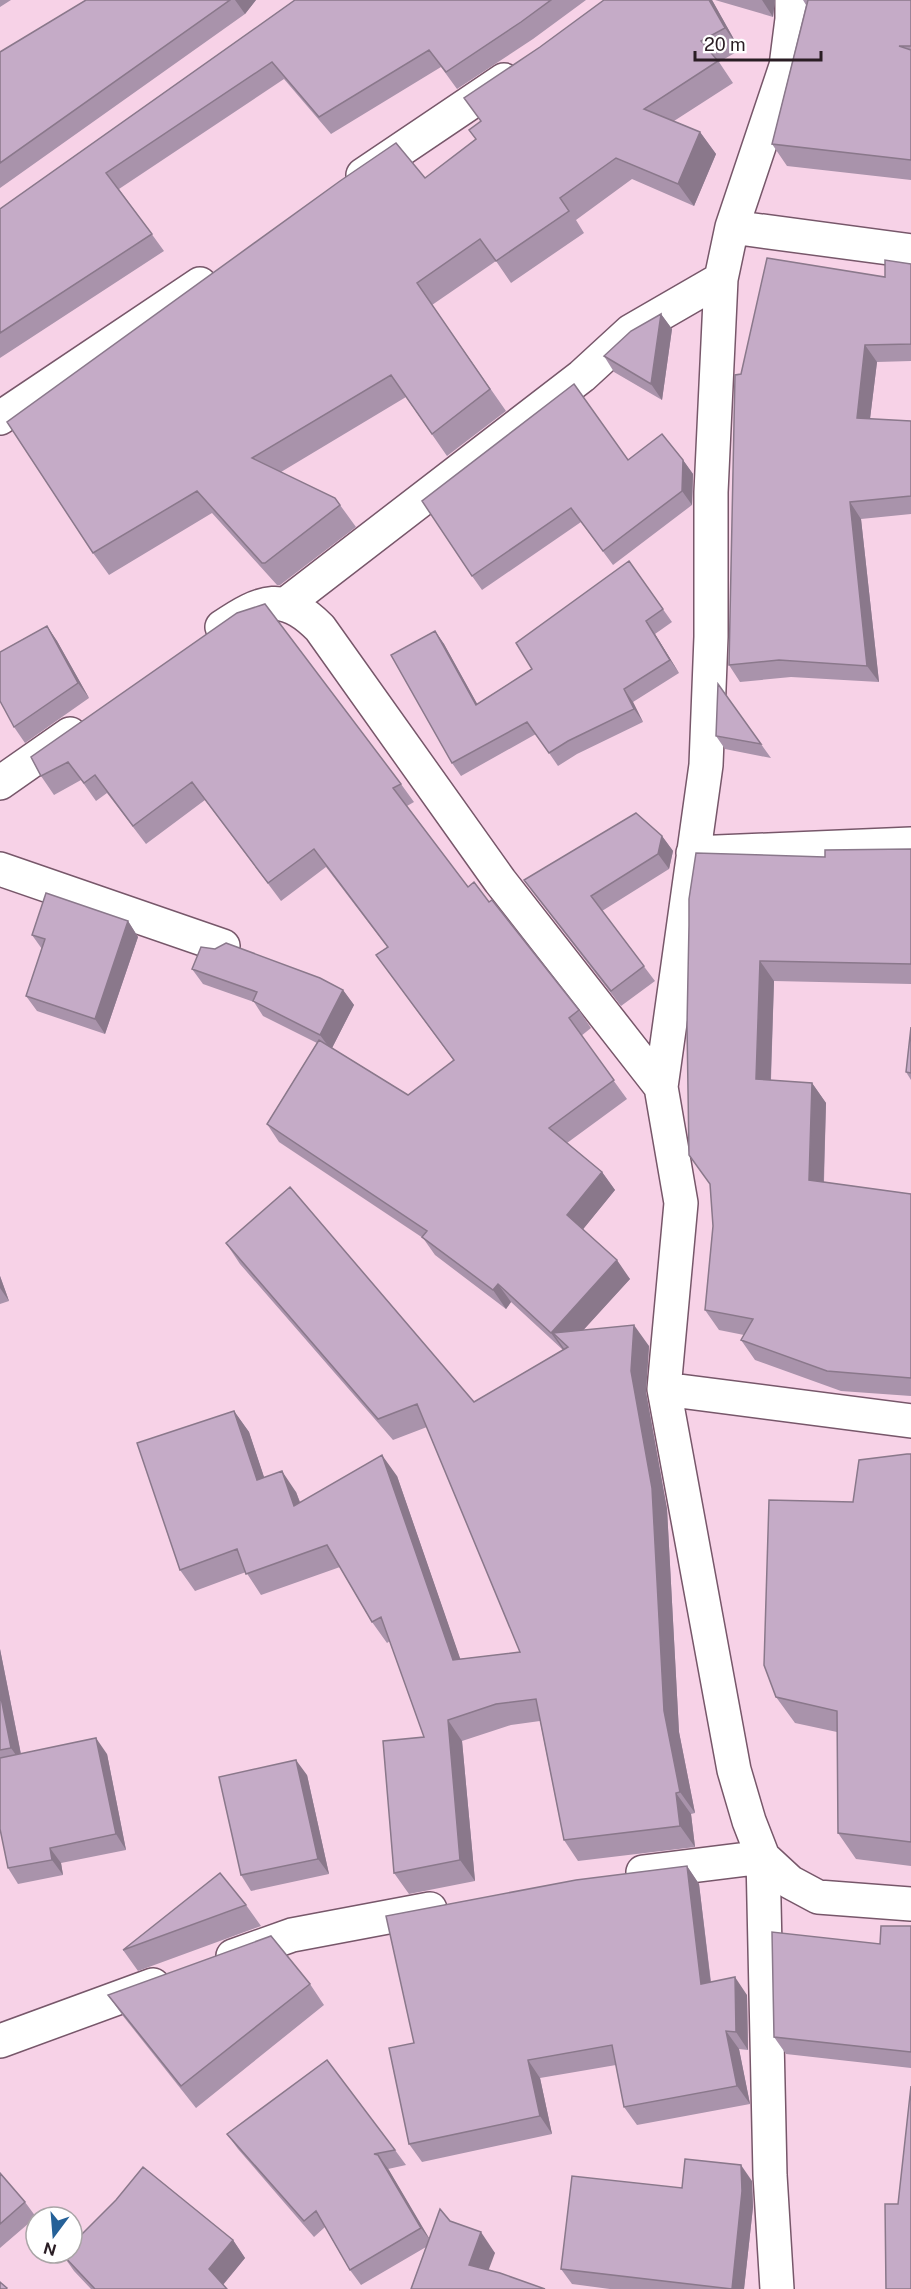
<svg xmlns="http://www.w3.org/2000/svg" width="911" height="2289" font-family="'Public Sans',sans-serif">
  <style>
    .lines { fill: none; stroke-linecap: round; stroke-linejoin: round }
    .minor-casing { stroke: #77576a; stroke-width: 36 }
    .minor { stroke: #fff; stroke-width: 33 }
    .wall { fill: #a993ab }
    .shaded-wall { fill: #8a788b }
    .building { fill: #c5abc7; stroke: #8a788b; stroke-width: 1.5 }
  </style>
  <rect width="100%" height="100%" fill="#f7d2e7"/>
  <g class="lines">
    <defs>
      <path id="minor" d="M363,175L504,80
        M732,227L911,251
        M0,418L200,284
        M286,604L582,376L631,331L721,279
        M222,627C262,600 284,591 320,628L500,881L661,1087L681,1203L664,1389L911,1421
        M0,783L70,734
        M693,853L911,844
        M0,869L223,946
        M661,1087L706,765L711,637V492L721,279L732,227L786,66L792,19V0
        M664,1389L734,1770L749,1821L763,1857L790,1882L818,1897L911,1904
        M643,1872L763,1857L770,2175L777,2289
        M233,1956L292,1935L430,1909
        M0,2041L153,1985"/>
    </defs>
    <!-- minor casing -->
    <use href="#minor" class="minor-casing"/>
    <!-- minor -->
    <use href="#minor" class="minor"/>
  </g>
  <!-- wall -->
  <path class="wall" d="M0,0H11L0,7Z
    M86,0H256L245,14L0,188V52Z
    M295,0H586L533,39L457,89L441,67L331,134L284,79L119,189L164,251L0,358V209Z
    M712,0L740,50L719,62L733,83L674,121L700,132L716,154L694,206L632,179L576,220L584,233L511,283L496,261L432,305L506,411L447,456L406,397L281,472L340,505L356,527L280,585H277L212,513L109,575L93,553L425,178Z
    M715,0H775L773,17Z
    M803,0H911V180L787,166L772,144L806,5Z
    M911,264V361L877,362L870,419L911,421V514L861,519L879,682L791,677L740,682L729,665L741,374L885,277Z
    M661,314L672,329L662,400L614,372L604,356Z
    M628,460H683L693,474L692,505L613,565L581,522L482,590L472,576Z
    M629,561L672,622L655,634L679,673L633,702L643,722L577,754L558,766L536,734L461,776L452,763L435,631L444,644L477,704L532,669Z
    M47,626L57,641L89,698L25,743L14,727Z
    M716,736L761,744L771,758L725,749Z
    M31,757L401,784L414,802L407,806L468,887L489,902L579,1010L591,1028L581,1036L627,1099L567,1143L602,1172L615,1190L583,1229L630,1279L583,1330L649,1346L646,1392L667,1509L679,1732L695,1813L691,1814L695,1847L578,1861L564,1840L540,1721L511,1725L462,1741L475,1881L409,1894L394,1873L424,1737L390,1641L387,1643L372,1622L340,1567L261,1595L246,1572L195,1591L180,1570L234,1411L249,1432L264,1477L296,1492L300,1502L397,1476L460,1659L520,1652L427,1427L393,1440L240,1264L226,1243L474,1402L563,1350L511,1302L506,1309L435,1255L423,1238L279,1142L267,1124L317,1043L263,1016L254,1002L203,984L192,969L343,990L354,1005L332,1048L408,1095L454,1061L376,955L387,947L326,867L281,901L205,800L146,844L107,793L96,801L81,780L54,795L41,776Z
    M662,836L673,851L669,869L602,911L655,981L621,1006L535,895L524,880Z
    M911,849V984L774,981L771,1080L812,1083L826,1103L824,1182L911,1194V1396L841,1391L755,1360L741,1340L744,1335L719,1330L705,1310L713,1226L710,1185L687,1025L825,857Z
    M128,921L138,937L105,1034L37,1011L26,996L42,949L32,935Z
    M911,1027V1080L906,1072Z
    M0,1276L9,1301L0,1304Z
    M911,1454V1866L856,1859L838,1833L837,1732L795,1723L776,1697L853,1502Z
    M0,1649L21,1754H107L126,1850L61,1863L63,1875L18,1884L8,1868L0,1829Z
    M307,1775L329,1874L251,1891L241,1875Z
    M687,1866L699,1884L711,1982L747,1995L748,2050L739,2049L750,2104L637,2125L624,2107L616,2065L540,2078L552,2134L422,2162L409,2144L414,2043Z
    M246,1905L261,1926L138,1971L123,1950Z
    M911,1926V2068L786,2054L774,2037L880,1944Z
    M310,1984L324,2005L196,2108L123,2016L108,1995Z
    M227,2134L395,2150L406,2165L388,2169L429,2239L450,2221L495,2253L411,2289L426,2247L361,2285L350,2270L325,2227L314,2237L238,2149Z
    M0,2173L25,2202L36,2217L0,2248Z
    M752,2181L753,2207L744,2289H610L572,2284L561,2269L682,2188Z
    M233,2240L245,2258L223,2285L227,2289H91L74,2271L62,2254Z"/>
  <!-- shaded-wall -->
  <path class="shaded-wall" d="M235,0H256L245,14Z
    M709,0H712L740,50L725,28Z
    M762,0H775L773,17Z
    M700,132L716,154L694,206L678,184Z
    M661,314L672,329L662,400L651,384Z
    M865,345L877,362L868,435L857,418Z
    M683,460L693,474L692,505L682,491Z
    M850,502L861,519L879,682L867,666Z
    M646,621L655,634L679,673L670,660Z
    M47,626L57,641L89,698L78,683Z
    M435,631L444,644L485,718L476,705Z
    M624,689L633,702L643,722L634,709Z
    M662,836L673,851L669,869L658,854Z
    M128,921L138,937L105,1034L95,1019Z
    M760,961L774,981L770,1099L756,1079Z
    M343,990L354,1005L331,1050L320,1035Z
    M812,1083L826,1103L823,1200L809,1180Z
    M602,1172L615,1190L580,1233L567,1215Z
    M617,1260L630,1279L568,1347L553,1333L565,1350L564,1351L551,1333Z
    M0,1276L9,1301L0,1288Z
    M498,1284L511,1302L506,1309L493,1290Z
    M634,1325L649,1346L646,1392L667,1509L679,1732L695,1813L680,1792L664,1711L631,1371Z
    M234,1411L249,1432L272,1501L257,1480Z
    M382,1455L397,1476L468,1681L453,1660Z
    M282,1471L296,1492L309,1527L294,1506Z
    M0,1649L23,1765L11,1748L0,1693Z
    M448,1720L462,1741L475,1881L460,1860Z
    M96,1738L107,1754L126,1850L116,1834Z
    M296,1760L307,1775L329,1874L318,1859Z
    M676,1793L691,1814L695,1847L680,1826Z
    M50,1848L61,1863L63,1875L52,1860Z
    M687,1866L699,1884L713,2002L701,1984Z
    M735,1977L747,1995L748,2050L736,2032Z
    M726,2031L739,2049L750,2104L737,2086Z
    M528,2060L540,2078L552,2134L540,2116Z
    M378,2155L389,2170L432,2243L421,2228Z
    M741,2165L752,2181L753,2207L744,2289H732Z
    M481,2232L495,2253L483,2285L469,2265Z
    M233,2240L245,2258L221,2287L209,2269Z"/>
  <!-- building -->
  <path class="building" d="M86,0H230L0,163V52Z
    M295,0H551L521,22L446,72L429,50L319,117L272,62L106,173L152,234L0,333V209Z
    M604,0H709L725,28L701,41L718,61L644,109L700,132L678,184L616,158L560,198L569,211L496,261L480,239L417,283L490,389L432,434L391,375L252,458L335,498L340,505L265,563H262L197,491L93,553L7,422L340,181L396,143L425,178L476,139L469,130L481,121L464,98L540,47Z
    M808,0H911V46H899L911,50V160L772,144Z
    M767,258L885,277V260L911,264V344L865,345L857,418L911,421V496L850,502L867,666L779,660L729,665L735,375L741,374Z
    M661,314L651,384L604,356L631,331Z
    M574,384L628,460L662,434L683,460L682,491L603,551L571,508L472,576L422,501Z
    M629,561L663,609L646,621L670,660L624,689L634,709L568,741L549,753L527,722L452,763L391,655L435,631L476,705L532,669L516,643Z
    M265,604L401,784L393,788L468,887L474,882L489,902L492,900L579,1010L569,1018L614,1080L549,1128L602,1172L567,1215L617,1260L551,1333L498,1284L493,1290L422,1237L427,1231L267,1124L319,1040L408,1095L454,1060L376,955L388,947L314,849L268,883L192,782L133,826L95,775L84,783L68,762L41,776L31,757L237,613Z
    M47,626L78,683L14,727L0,701V652Z
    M718,684L761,744L716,736Z
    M636,813L662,836L658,854L591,896L644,966L611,991L524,880Z
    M911,849V964L760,961L756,1079L812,1083L809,1180L911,1194V1378L827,1371L741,1340L753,1319L705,1310L713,1226L710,1184L689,1155L687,1025L689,925V899L696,853L825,857V850Z
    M46,893L128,921L95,1019L26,996L45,939L32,935Z
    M226,943L320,978L343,990L320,1035L253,1001L257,992L192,969L201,947L215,949Z
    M911,1027V1073L906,1072Z
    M290,1187L474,1402L568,1347L553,1333L634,1325L631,1371L652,1488L664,1711L680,1792L676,1793L680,1826L564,1840L536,1699L496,1704L448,1720L460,1860L394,1873L383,1741L424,1737L381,1617L372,1622L327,1545L246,1574L237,1549L180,1570L137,1443L234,1411L257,1480L282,1471L294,1506L382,1455L453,1660L520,1652L417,1404L378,1419L226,1243Z
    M907,1454H911V1842L838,1833L837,1711L776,1697L764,1665L769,1500L853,1502L859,1460Z
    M0,1693L11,1748L0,1750Z
    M96,1738L116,1834L50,1848L52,1860L8,1868L0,1829V1758Z
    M296,1760L318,1859L241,1875L219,1777Z
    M687,1866L701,1984L735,1977L736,2032L726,2031L737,2086L624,2107L612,2045L528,2060L540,2116L409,2144L389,2048L414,2043L386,1916L576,1880Z
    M220,1873L246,1905L123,1950Z
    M881,1926H911V2052L774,2037L772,1932L880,1944Z
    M271,1936L310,1984L181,2086L108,1995Z
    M327,2060L395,2150L374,2154L378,2155L421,2228L350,2270L316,2211L304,2221L227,2134Z
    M911,2086V2289H886L885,2204H898Z
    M685,2159L741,2165L742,2191L732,2289L561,2269L572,2176L682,2188Z
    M143,2167L233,2240L209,2269L227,2289H95L62,2254L72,2253V2244L116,2200Z
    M0,2173L25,2202L0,2224Z
    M440,2209L450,2221L481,2232L469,2265L500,2273L545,2289H411Z
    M0,2282L7,2288L6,2289H0Z"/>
  <!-- north arrow -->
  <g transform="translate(54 2235) rotate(196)"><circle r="28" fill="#ffffff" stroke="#aaa5a7" stroke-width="1.5"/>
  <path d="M0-4.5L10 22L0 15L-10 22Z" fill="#256198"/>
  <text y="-9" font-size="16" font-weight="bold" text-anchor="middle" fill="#2a1d24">N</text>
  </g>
  <!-- scale -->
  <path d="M695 51v9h126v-9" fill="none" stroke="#2a1d24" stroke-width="3"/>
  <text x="704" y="51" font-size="18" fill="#2a1d24" stroke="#ffffff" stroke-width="4.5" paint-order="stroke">20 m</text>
</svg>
